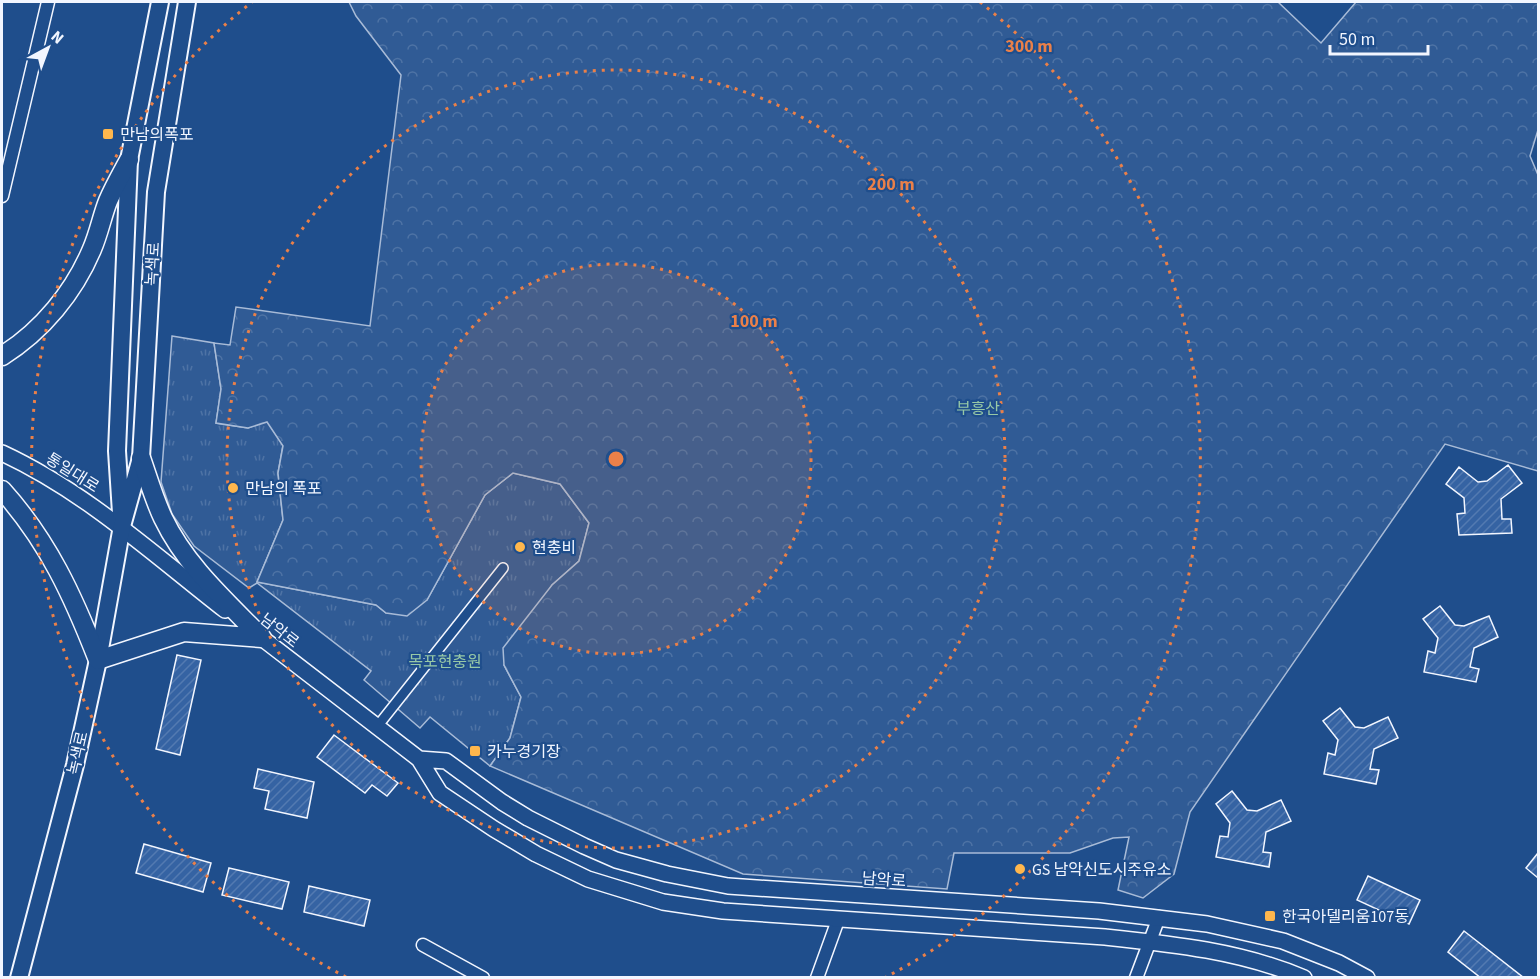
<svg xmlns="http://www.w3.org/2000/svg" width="1540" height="979" font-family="'Source Sans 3','Noto Sans KR',sans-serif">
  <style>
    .grass { fill: url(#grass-tufts); stroke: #a8bbd7; stroke-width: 1.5 }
    .forest { fill: url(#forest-crowns); stroke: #a8bbd7; stroke-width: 1.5 }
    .building { fill: url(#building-hatch); stroke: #f2f6ff; stroke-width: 1.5 }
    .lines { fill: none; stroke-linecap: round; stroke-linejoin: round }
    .pedestrian-casing { stroke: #f2f6ff; stroke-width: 12 }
    .minor-casing { stroke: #f2f6ff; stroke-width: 15 }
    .tertiary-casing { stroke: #f2f6ff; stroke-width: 18 }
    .secondary-casing { stroke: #f2f6ff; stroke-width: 20 }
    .primary-casing { stroke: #f2f6ff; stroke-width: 21 }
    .pedestrian { stroke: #1f4e8c; stroke-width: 9 }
    .minor { stroke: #1f4e8c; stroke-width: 12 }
    .tertiary { stroke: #1f4e8c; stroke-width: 15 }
    .secondary { stroke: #1f4e8c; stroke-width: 16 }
    .primary { stroke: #1f4e8c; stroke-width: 18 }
    .ring { fill: none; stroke: #ea8049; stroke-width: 3; stroke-dasharray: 3 6 }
    .poi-dot { fill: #ffb74d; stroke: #1f4e8c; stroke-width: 2 }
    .labels { text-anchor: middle; stroke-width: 4.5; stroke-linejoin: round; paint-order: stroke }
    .poi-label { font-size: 16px; fill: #f2f6ff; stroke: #1f4e8c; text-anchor: start }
    .street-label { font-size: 16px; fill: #f2f6ff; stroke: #1f4e8c }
    .park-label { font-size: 16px; fill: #97c8a6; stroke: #1f4e8c }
    .centre { fill: #ea8049; stroke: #1f4e8c; stroke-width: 3 }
    .ring-label { font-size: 18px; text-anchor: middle; font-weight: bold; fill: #ea8049; stroke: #1f4e8c; stroke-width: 4.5; stroke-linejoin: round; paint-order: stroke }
  </style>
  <defs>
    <pattern id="grass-tufts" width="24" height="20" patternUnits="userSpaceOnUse" patternTransform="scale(1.5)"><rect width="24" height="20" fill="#305b95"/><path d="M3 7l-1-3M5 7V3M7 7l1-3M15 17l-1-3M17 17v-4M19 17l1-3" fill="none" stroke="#4e73a5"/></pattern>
    <pattern id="forest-crowns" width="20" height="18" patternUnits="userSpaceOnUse" patternTransform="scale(1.5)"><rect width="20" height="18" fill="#305b95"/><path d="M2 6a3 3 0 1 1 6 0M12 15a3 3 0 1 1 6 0" fill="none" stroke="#4e73a5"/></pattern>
    <pattern id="building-hatch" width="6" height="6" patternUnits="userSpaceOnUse" patternTransform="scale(1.5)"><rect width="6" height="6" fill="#3563a3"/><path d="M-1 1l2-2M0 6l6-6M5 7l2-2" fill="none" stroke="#537ab1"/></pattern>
  </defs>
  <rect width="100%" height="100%" fill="#1f4e8c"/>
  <!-- grass -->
  <path class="grass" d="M172,336L214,343L221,389L216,423L248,428L267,421L283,445L278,473L283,520L257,582L376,605L386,613L427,600L485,495L513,473L560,484L589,523L579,561L552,585L504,665L521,697L510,738L490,766L430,717L420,728L364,680L371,671L257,583L249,588L194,546L172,514L161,482Z"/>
  <!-- forest -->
  <path class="forest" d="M349,2H1278L1321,43L1356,2H1538V130L1530,156L1538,175V471L1445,444L1190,812L1174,874L1143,898L1118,890L1129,837L1113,838L1070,853H954L947,889L743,874L490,766L510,738L521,697L504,665L503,648L552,585L579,561L589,523L560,484L513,473L485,495L427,600L407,616L386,613L376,605L257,582L283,520L278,473L283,446L267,422L248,428L216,423L221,389L214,343L230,345L236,307L370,326L401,75L356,16Z"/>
  <!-- building -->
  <path class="building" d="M1508,465L1522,483L1501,499L1502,519H1511L1512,533L1459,535L1457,514L1465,513L1464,498L1446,484L1459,467L1478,482L1487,481Z
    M1440,606L1455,625L1464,626L1489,616L1498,637L1474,648L1470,667L1479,669L1476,682L1424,672L1428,651L1435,653L1438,638L1423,619Z
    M177,655L201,660L180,755L156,749Z
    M1340,708L1355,727L1364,728L1388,717L1398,738L1374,749L1370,769L1379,770L1376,784L1324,774L1328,753L1335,755L1338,740L1323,721Z
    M334,735L398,783L387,796L372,785L365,793L317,757Z
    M258,769L314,782L307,818L265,809L269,791L254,788Z
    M1232,791L1247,810L1257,811L1281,800L1291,821L1266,832L1263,852L1271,853L1269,867L1216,857L1220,836L1228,837L1230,823L1216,804Z
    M144,844L211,863L203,892L136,873Z
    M1538,853V878L1526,868Z
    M229,868L289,882L282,909L222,895Z
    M1368,876L1420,900L1409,924L1357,900Z
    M309,886L370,900L364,926L304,912Z
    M1464,931L1524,978H1481L1448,952Z"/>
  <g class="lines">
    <defs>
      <path id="pedestrian" d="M376,728L503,568"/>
      <path id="minor" d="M2,196L48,2
        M423,945L483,978
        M817,978L838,920
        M1136,978L1159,917"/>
      <path id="tertiary" d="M2,453C86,492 153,554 225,610
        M254,632L419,759L440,793L494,829L536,854L588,879L663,902L723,911L1105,937C1172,944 1241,951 1304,978
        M419,759L446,761L502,802L528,818L584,846L616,860L667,874L728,886L1099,911L1207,924L1283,941L1339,963L1367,978"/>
      <path id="secondary" d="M121,513L117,451L129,160L160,2
        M19,978L75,765L98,660L122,526L141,458L156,192L187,2"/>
      <path id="primary" d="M2,356C42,331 74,292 92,249C99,233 102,216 108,201C114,187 122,173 129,160
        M141,458C148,478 154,499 163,518C186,566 226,601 262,638
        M2,490C48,541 73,596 98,660L184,632L262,638"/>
    </defs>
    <!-- pedestrian casing -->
    <use href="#pedestrian" class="pedestrian-casing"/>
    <!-- minor casing -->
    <use href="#minor" class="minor-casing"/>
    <!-- tertiary casing -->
    <use href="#tertiary" class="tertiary-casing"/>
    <!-- secondary casing -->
    <use href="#secondary" class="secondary-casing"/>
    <!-- primary casing -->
    <use href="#primary" class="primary-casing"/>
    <!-- pedestrian -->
    <use href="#pedestrian" class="pedestrian"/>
    <!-- minor -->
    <use href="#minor" class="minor"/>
    <!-- tertiary -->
    <use href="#tertiary" class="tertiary"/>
    <!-- secondary -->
    <use href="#secondary" class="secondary"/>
    <!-- primary -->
    <use href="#primary" class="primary"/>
  </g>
  <!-- distance rings -->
  <circle cx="616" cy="459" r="195" fill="#ea8049" fill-opacity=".12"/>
  <g class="ring">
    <circle cx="616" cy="459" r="195"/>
    <circle cx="616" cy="459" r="389"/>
    <path d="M346 977A584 584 0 0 1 252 2M980 2A584 584 0 0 1 886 977"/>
  </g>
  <!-- markers -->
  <g class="poi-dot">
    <rect x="102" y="128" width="12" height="12" rx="3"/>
    <circle cx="233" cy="488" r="6"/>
    <circle cx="520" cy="547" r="6"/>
    <rect x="469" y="745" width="12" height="12" rx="3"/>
    <circle cx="1020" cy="869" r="6"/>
    <rect x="1264" y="910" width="12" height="12" rx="3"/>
  </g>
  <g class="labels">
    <!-- poi labels -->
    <g class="poi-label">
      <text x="120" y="140">만남의폭포</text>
      <text x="245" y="494">만남의 폭포</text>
      <text x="532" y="553">현충비</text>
      <text x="487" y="757">카누경기장</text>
      <text x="1032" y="875">GS 남악신도시주유소</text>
      <text x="1282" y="922">한국아델리움107동</text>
    </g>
    <!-- street labels -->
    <g class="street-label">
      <text transform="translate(152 264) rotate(-87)" y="6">녹색로</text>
      <text transform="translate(73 472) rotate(32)" y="6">통일대로</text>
      <text transform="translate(280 630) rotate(38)" y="6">남악로</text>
      <text transform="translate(77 753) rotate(-77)" y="6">녹색로</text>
      <text transform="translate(884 879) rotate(4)" y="6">남악로</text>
    </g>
    <!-- park labels -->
    <g class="park-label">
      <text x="978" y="414">부흥산</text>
      <text x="445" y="667">목포현충원</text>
    </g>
  </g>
  <circle cx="616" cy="459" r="9" class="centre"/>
  <g class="ring-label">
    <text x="1029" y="52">300 m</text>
    <text x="891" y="190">200 m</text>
    <text x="754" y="327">100 m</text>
  </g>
  <!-- border -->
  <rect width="1540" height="979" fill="none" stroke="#f2f6ff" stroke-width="6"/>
  <!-- north arrow -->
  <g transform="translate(48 48) rotate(41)" stroke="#1f4e8c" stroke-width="4.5" paint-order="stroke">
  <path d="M0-4.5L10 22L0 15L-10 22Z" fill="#f2f6ff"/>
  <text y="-9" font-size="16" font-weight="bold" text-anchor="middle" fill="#f2f6ff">N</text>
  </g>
  <!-- scale -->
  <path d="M1330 45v9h98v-9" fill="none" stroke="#f2f6ff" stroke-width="3"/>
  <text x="1339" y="45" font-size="18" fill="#f2f6ff" stroke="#1f4e8c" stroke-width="4.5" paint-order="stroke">50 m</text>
</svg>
